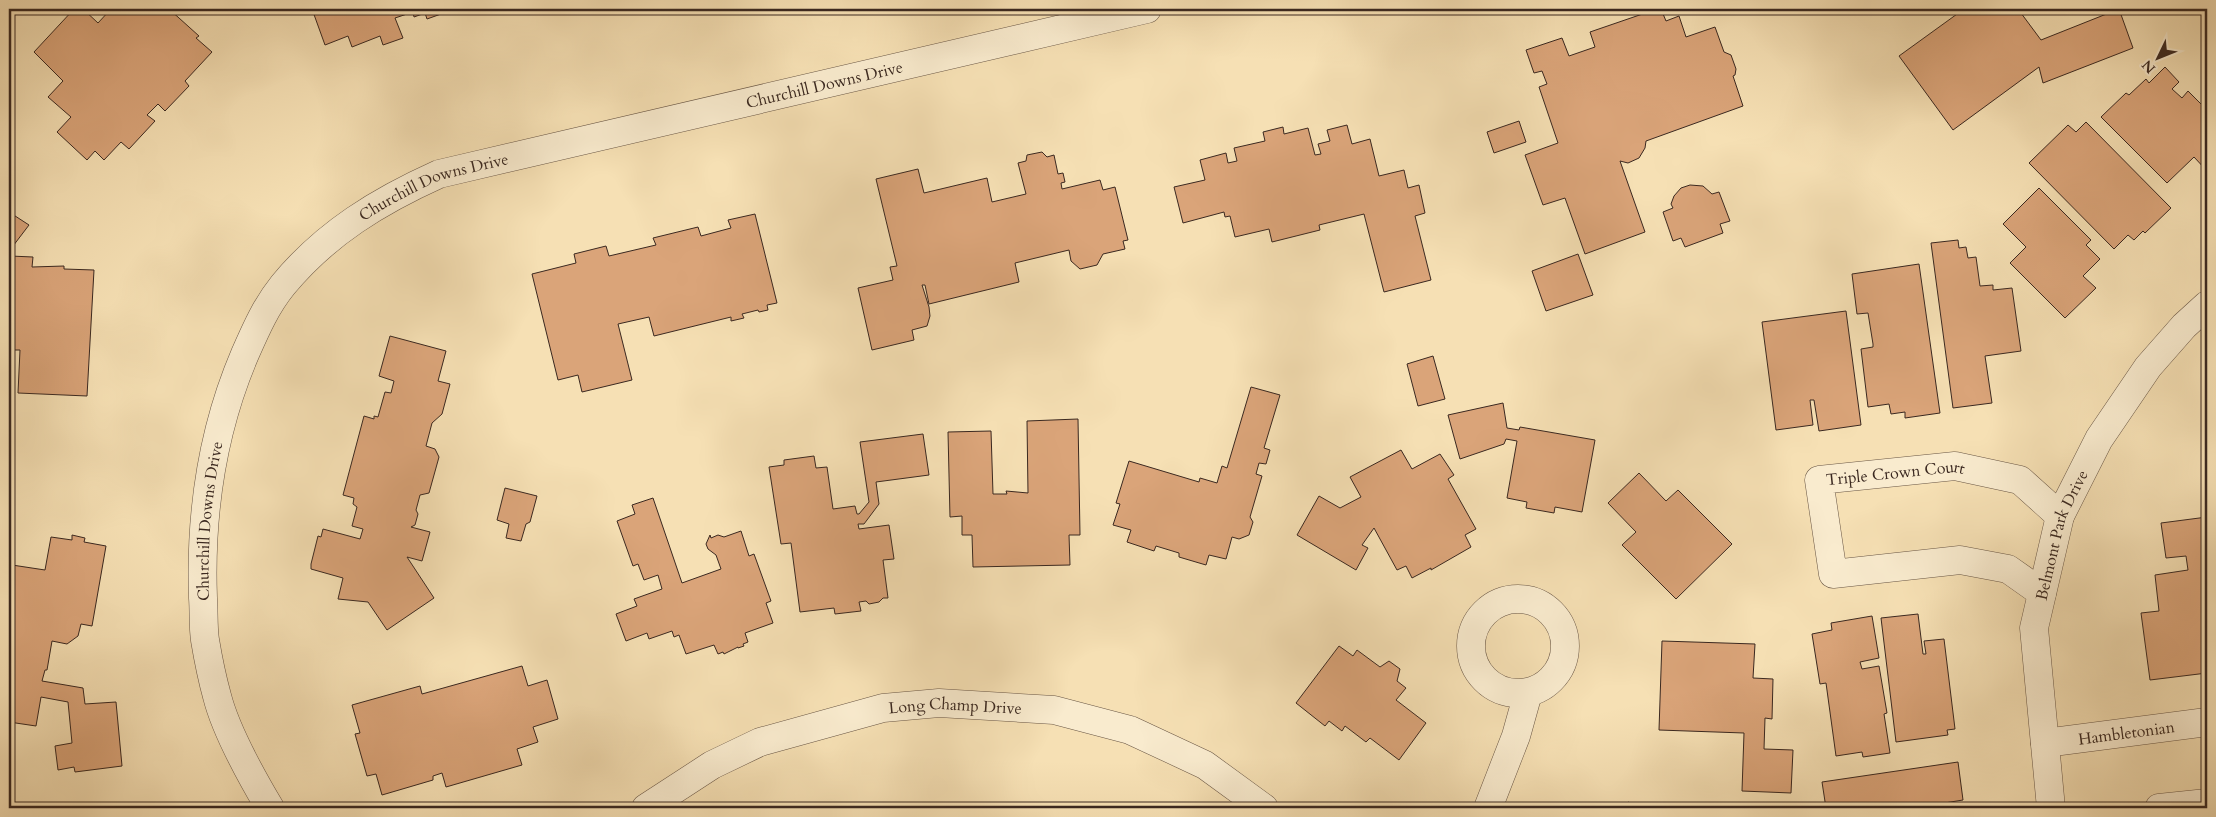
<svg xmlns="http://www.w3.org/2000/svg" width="2216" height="817" font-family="Cardo,serif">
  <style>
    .building { fill: #daa479; stroke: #3a2820 }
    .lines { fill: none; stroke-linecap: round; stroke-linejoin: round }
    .minor-casing { stroke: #695645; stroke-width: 29 }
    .minor { stroke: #f9ebce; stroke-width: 28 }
    .labels { text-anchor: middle; stroke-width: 4; stroke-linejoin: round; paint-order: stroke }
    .street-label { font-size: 16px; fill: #3a2820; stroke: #f9ebce }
  </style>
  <rect width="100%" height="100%" fill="#f6e0b4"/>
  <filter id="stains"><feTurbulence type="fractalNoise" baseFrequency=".004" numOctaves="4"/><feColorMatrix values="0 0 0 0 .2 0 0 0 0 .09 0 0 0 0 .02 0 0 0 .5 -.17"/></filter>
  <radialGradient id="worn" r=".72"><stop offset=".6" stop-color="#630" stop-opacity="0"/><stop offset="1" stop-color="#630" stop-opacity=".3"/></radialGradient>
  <!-- building -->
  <path class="building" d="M74,9H83L98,23L110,10L109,9H169L199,36L196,38L212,52L185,81L189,86L165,111L158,104L147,115L155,121L129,149L121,142L104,160L95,151L87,160L57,132L71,117L48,97L63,81L34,52Z
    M312,9H455L427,19L425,13L414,17L413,12L395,18L403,38L383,45L380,36L352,47L348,36L325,45Z
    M1657,9H1661L1666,21L1679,16L1686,37L1715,27L1724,52L1731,55L1736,69L1735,75L1733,76L1743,106L1646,141L1645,148L1639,158L1628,163L1620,161L1645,232L1585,254L1565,198L1543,205L1525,155L1558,143L1539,87L1547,84L1542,71L1534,73L1526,50L1562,38L1569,56L1595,47L1590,32Z
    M1964,9H2018L2041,40L2119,9L2133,48L2043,83L2039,67L1953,130L1899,56Z
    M2165,67L2179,82L2172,89L2182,98L2188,91L2207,110V171L2194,157L2167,183L2101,117L2126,93L2129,95L2146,79L2149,83Z
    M1519,121L1526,142L1494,153L1487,132Z
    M2086,122L2171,208L2145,233L2143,231L2134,240L2128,235L2114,249L2029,163L2068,125L2076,132Z
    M1347,125L1352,144L1370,139L1379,176L1404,170L1408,188L1419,185L1425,213L1415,216L1431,280L1384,292L1364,214L1319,225L1320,230L1272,242L1269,229L1235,237L1230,216L1225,217L1224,212L1183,223L1174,187L1205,180L1200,160L1226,153L1228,163L1237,161L1234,148L1265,141L1263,132L1283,127L1284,134L1308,128L1315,155L1321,154L1318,144L1330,141L1327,130Z
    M1042,152L1047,157L1054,155L1058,174L1063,173L1065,182L1061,183L1062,189L1100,180L1103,190L1115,187L1128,240L1123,241L1125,249L1103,254L1097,265L1080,269L1071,261L1069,250L1015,263L1019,282L929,304L925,285H922L929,307L930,316L927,326L912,330L914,340L872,350L858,288L893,280L890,267L897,266L876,179L918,169L924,193L987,178L992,202L1026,194L1018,163L1026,161L1027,155Z
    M1690,185L1703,186L1712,194L1719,192L1730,221L1720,224L1723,233L1685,247L1681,238L1673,241L1663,212L1673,208L1671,204L1674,196L1681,188Z
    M2039,188L2091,240L2086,245L2100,259L2083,276L2096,288L2065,318L2010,263L2026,247L2003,224Z
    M9,212L29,225L10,250V256L33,257L32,267L64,266V269L94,270L87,396L18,393L20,350H9Z
    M755,214L777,303L767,305L768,310L759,312L758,310L742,314L744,318L731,321V317L654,336L649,317L618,324L632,380L582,392L578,375L558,380L532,274L576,263L574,254L606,246L609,256L656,245L653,238L698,227L701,236L731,228L728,220Z
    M1958,240L1959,248L1966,247L1968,258L1976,257L1980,286L1993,285V290L2012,288L2021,351L1985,356L1992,403L1953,408L1931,243Z
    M1578,254L1593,295L1546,311L1532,271Z
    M1919,264L1940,413L1905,418V412L1891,414L1889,404L1868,407L1861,349L1873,347V344L1868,313L1857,314L1852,274Z
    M1846,311L1861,425L1819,431L1814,400H1810L1813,425L1776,430L1762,322Z
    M390,336L446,351L438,381L450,384L442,414L432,423L426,446L435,449L439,457L429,493L420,495L416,510L418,514L415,525L411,527L430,532L422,561L407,557L434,598L387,630L368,602L338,599L343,578L311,569V564L318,536L321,537L323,529L360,539L363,529L352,526L357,507L353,504L354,498L343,495L364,416L374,419V416L378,417L385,392L391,393L394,381L379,376Z
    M1433,356L1445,399L1418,406L1407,364Z
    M1251,387L1280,395L1264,448L1270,450L1266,464L1259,463L1256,474L1262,476L1250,517L1253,522L1249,535L1239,539L1232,537L1226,559L1209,555L1206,565L1179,557V553L1156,546L1154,551L1127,542L1131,530L1113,525L1120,504L1116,503L1129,461L1199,482L1200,478L1217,483L1222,466L1227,468Z
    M1503,403L1507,428L1519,430L1520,427L1595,440L1582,512L1555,507L1554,513L1526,508L1527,502L1507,498L1517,441L1506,439L1504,444L1460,459L1448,415Z
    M1078,419L1080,535H1069L1070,565L973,567L972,535H962V516L950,517L948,432L991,431L993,494H1007L1006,491L1028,493L1027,421Z
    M923,434L929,475L876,482L879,504L864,524H858L859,529L889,525L894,559L883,560L888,598H883L879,602L869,604L866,601L859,602L861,611L835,614L834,608L800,612L791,543L781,544L769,467L784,465V460L814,456L816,468L827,467L833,509L855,506L857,514H859L869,502L860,442Z
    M1401,450L1412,469L1440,454L1454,475L1448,479L1476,529L1465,535L1471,547L1431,570V568L1412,578L1406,566L1397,570L1374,528L1362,545L1368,548L1356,570L1297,535L1319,496L1340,508L1361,497L1350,477Z
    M1639,473L1666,501L1678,490L1732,544L1676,599L1622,545L1636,532L1608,503Z
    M505,488L537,496L530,522L526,524L521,541L506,538L509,524L497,520Z
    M653,498L682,583L721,569L716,555L708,549L706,544L710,535L711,538L718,535L724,537L741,531L749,556L754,554L771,601L766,603L773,623L745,633L748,642L743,644L744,646L738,648V647L724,654L723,652L718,654L714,645L686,654L679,635L674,637L672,631L649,639L647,633L626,641L616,614L637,606L634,599L662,589L658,575L644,580L638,564L633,566L617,521L635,514L632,505Z
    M2207,517V673L2150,680L2141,613L2159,611L2155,575L2188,570L2186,556L2166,558L2161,523Z
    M72,535L85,538L84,542L106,546L92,626L81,624L78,636L67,644L52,641L47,670H45L42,681L83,688L85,704L116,702L122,766L75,772L74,767L58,770L55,746L72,743L68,702L41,697L36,726L9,722V583L12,565L45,570L51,537L72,540Z
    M1918,614L1923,654H1926L1924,641L1944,639L1955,729L1947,730L1948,735L1896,742L1881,618Z
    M1872,616L1879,658L1860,662L1862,669L1879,666L1887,713L1884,714L1890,753L1863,757L1862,752L1836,756L1826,683L1820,684L1812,634L1832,630L1831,623Z
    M1662,641L1755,644L1753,678L1773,679L1772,719L1765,718L1764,749L1793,750L1791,793L1742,791L1744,733L1659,730Z
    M1339,646L1353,656L1357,650L1380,667L1389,661L1400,669L1397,681L1406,688L1396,700L1426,723L1399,760L1370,738L1366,742L1345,726L1342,731L1329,721L1325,726L1296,703Z
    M522,666L528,686L547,680L558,719L533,727L538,742L517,749L522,765L446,787L442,773L433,776V780L382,795L376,774L367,776L355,734L360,733L352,705L420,686L422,694Z
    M1958,762L1963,800L1932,805L1933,808H1826L1822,782Z
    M1628,802L1640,808H1625Z"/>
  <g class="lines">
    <defs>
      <g id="minor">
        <path id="s1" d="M2042,593L2008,569L1960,560L1833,574L1819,480L1955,466L2020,480L2060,516"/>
        <circle cx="1518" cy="646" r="47"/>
        <path id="s2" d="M2045,743L2207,722"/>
        <path id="s3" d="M270,808C251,776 226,732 217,696C212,678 208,658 205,640C203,627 204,612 203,598C200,515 212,431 245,354C256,329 266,306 283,285C326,233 379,201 439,174L1147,9"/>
        <path id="s4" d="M646,808L712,765L760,742L883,708L939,703L1054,710L1130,730L1205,765L1264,808"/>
        <path d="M1488,808L1516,736L1528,693"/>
        <path id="s5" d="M2051,808L2034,628L2060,516L2099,439L2148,367L2184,326L2207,305"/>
        <path d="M2159,808L2207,803"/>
      </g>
    </defs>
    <!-- minor casing -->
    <use href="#minor" class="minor-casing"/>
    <!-- minor -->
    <use href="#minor" class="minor"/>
  </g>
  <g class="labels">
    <!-- street labels -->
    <g class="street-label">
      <text dy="6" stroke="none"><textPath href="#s3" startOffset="1141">Churchill Downs Drive</textPath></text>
      <text dy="6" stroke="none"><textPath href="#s3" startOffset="736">Churchill Downs Drive</textPath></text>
      <text dy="6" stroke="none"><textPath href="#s1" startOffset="390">Triple Crown Court</textPath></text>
      <text dy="6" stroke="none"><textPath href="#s3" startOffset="301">Churchill Downs Drive</textPath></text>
      <text dy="6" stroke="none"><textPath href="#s5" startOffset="278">Belmont Park Drive</textPath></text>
      <text dy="6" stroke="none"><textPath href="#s4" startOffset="332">Long Champ Drive</textPath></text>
      <text dy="6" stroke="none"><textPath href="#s2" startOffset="82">Hambletonian</textPath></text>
    </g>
  </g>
  <!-- margin -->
  <rect width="2216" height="817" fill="none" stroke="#f6e0b4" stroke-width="30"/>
  <rect x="10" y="10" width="2196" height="797" fill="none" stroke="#3a2820" stroke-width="2.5"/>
  <rect x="15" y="15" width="2186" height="787" fill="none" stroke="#3a2820"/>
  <!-- north arrow -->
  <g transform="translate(2158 58) rotate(227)" stroke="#f9ebce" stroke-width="4" paint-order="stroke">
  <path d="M0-4L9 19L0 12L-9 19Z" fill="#3a2820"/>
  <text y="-8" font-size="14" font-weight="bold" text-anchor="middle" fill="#3a2820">N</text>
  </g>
  <rect width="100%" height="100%" filter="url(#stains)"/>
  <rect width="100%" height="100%" fill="url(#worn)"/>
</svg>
